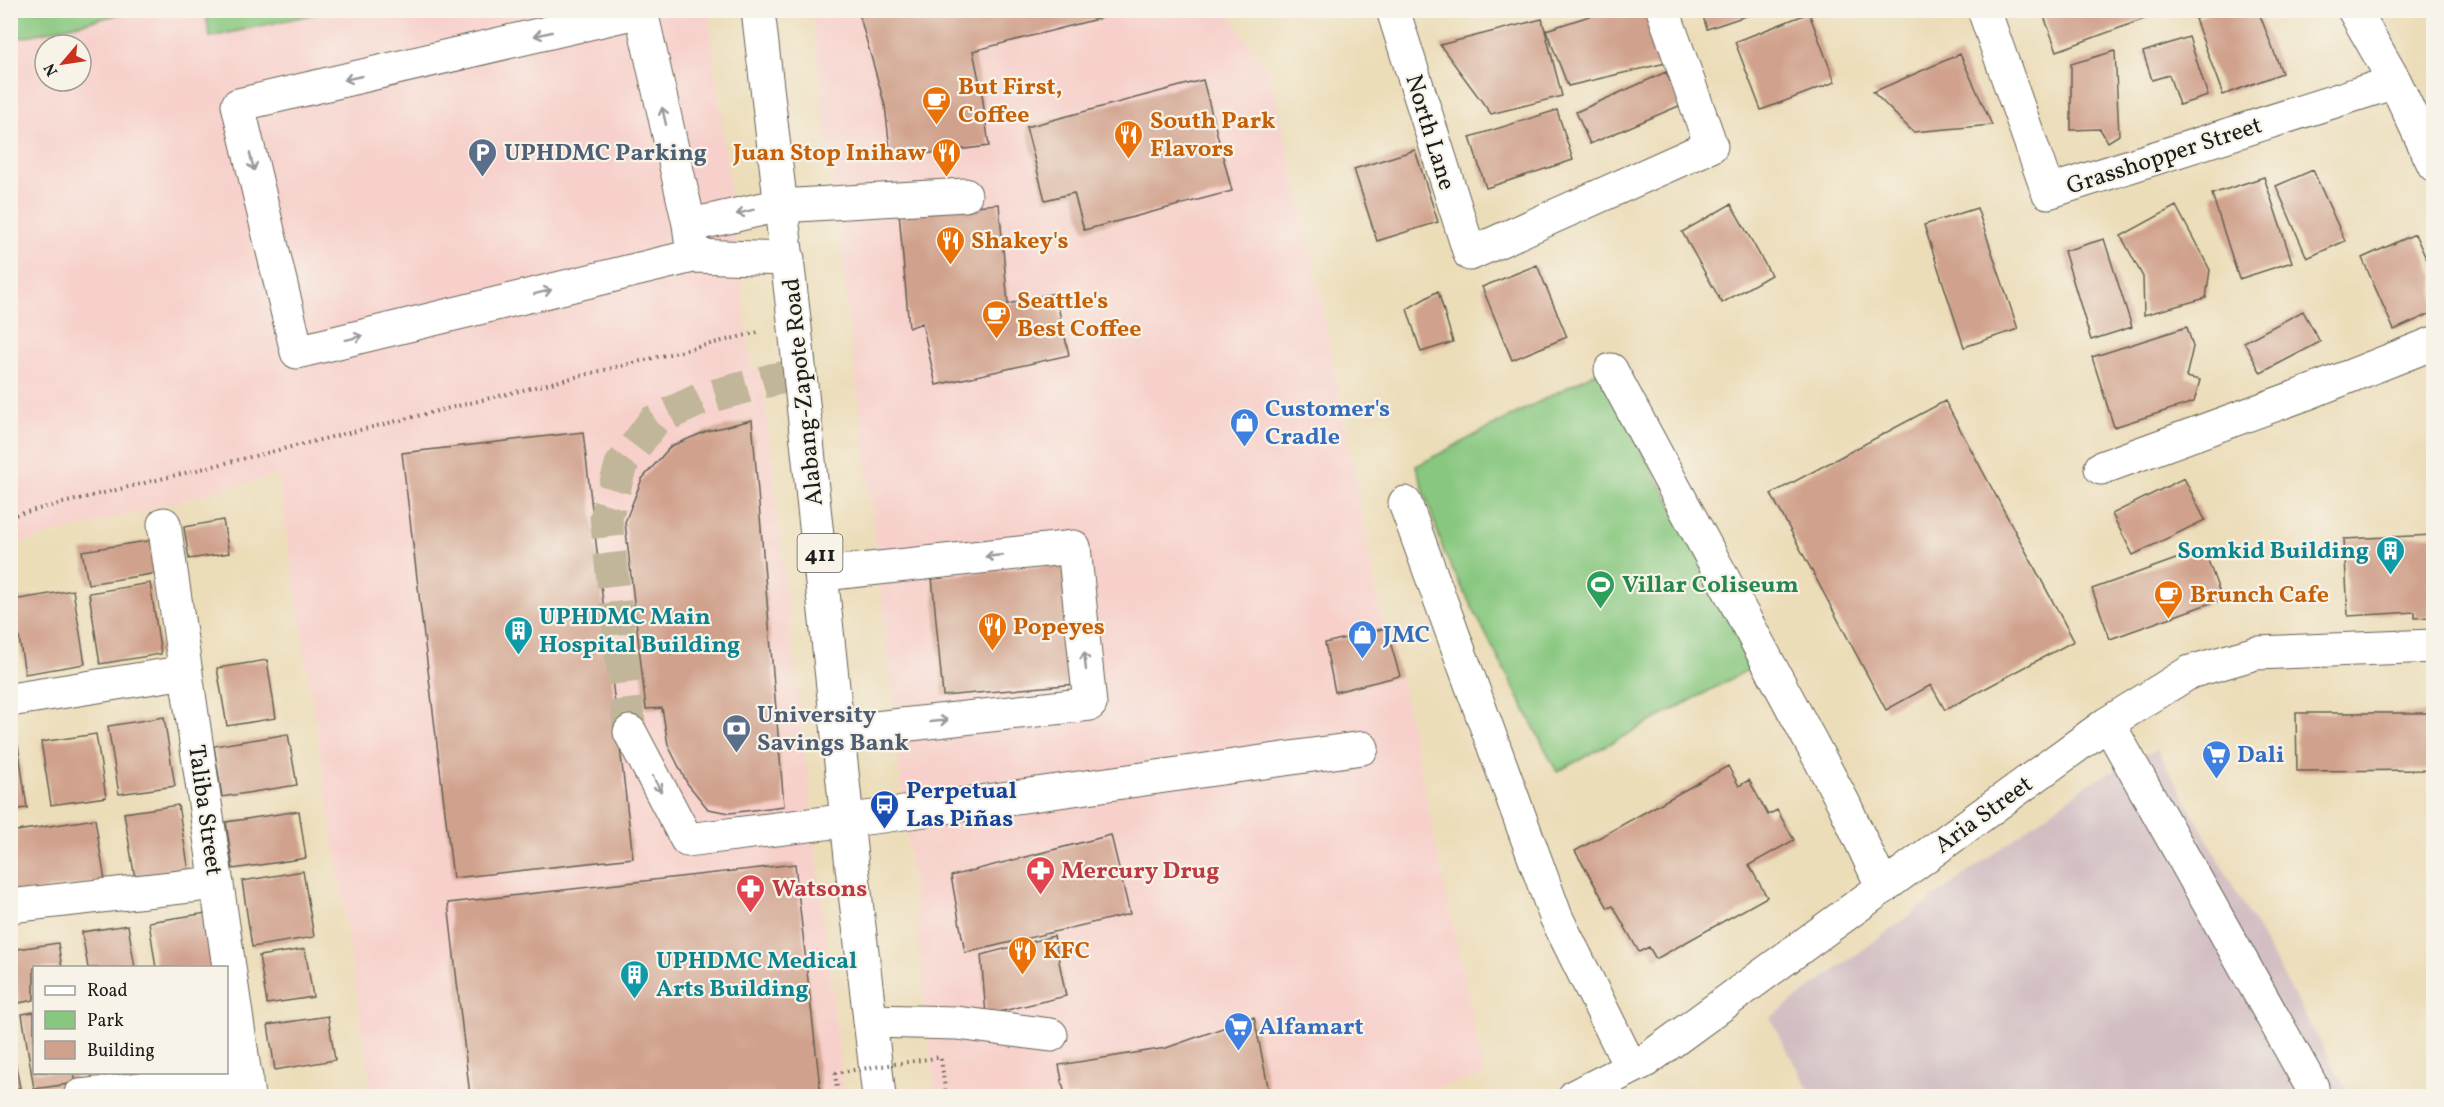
<svg xmlns="http://www.w3.org/2000/svg" width="2444" height="1107" font-family="Vollkorn,serif">
  <style>
    .built { fill: #f7d0cb; fill-rule: evenodd }
    .industrial { fill: #d2bec2 }
    .green { fill: #87c77f; stroke: #52724e; stroke-width: 1.5 }
    .building { fill: #d0a18c }
    .lines { fill: none; stroke-linecap: round; stroke-linejoin: round }
    .minor-tunnel { stroke: #c2b69a; stroke-width: 33; stroke-dasharray: 33 16; stroke-linecap: butt }
    .minor-casing { stroke: #656053; stroke-width: 35 }
    .highway-casing { stroke: #656053; stroke-width: 35 }
    .path { stroke: #656053; stroke-width: 4; stroke-dasharray: 1.5 4.5; stroke-linecap: butt }
    .minor { stroke: #fff; stroke-width: 33 }
    .highway { stroke: #fff; stroke-width: 33 }
    .path-bridge { stroke: #656053; stroke-width: 4; stroke-dasharray: 1.5 4.5; stroke-linecap: butt }
    .oneway { stroke: #999 }
    .labels { text-anchor: middle; stroke-width: 4.5; stroke-linejoin: round; paint-order: stroke }
    .shield { fill: #f7f3e8; stroke: #5e5c59; stroke-width: 1.5 }
    .shield-label { font-size: 22px; font-weight: bold; fill: #1c1c1c }
    .food-label { font-size: 24px; font-weight: bold; fill: #c56008; stroke: #f7f3e8; text-anchor: start }
    .street-label { font-size: 24px; fill: #1c1c1c; stroke: #f7f3e8 }
    .service-label { font-size: 24px; font-weight: bold; fill: #4e5e75; stroke: #f7f3e8; text-anchor: start }
    .shop-label { font-size: 24px; font-weight: bold; fill: #366cbe; stroke: #f7f3e8; text-anchor: start }
    .culture-label { font-size: 24px; font-weight: bold; fill: #0d838f; stroke: #f7f3e8; text-anchor: start }
    .leisure-label { font-size: 24px; font-weight: bold; fill: #27864d; stroke: #f7f3e8; text-anchor: start }
    .transit-label { font-size: 24px; font-weight: bold; fill: #164399; stroke: #f7f3e8; text-anchor: start }
    .health-label { font-size: 24px; font-weight: bold; fill: #be3a42; stroke: #f7f3e8; text-anchor: start }
  </style>
  <rect width="100%" height="100%" fill="#f7f3e8"/>
  <filter id="ink" filterUnits="userSpaceOnUse"><feTurbulence type="fractalNoise" baseFrequency=".0167" numOctaves="2"/><feDisplacementMap in="SourceGraphic" scale="12" xChannelSelector="R" yChannelSelector="G"/><feConvolveMatrix kernelMatrix="1 2 1 2 8 2 1 2 1" color-interpolation-filters="sRGB"/></filter>
  <filter id="wash" filterUnits="userSpaceOnUse"><feTurbulence type="fractalNoise" baseFrequency=".008" numOctaves="4" result="noise"/><feDisplacementMap in="SourceGraphic" scale="24" xChannelSelector="R" yChannelSelector="G"/><feGaussianBlur stdDeviation="1.35" result="paint"/><feColorMatrix in="noise" values="0 0 0 0 0 0 0 0 0 0 0 0 0 0 0 0 0 1.4 0 .05"/><feComposite in="paint" operator="in"/></filter>
  <g filter="url(#wash)">
    <rect width="100%" height="100%" fill="#ecddb9"/>
    <!-- built -->
    <path class="built" d="M134,10L205,11L211,37L329,10L708,11L752,371L761,369L844,1096H372L278,475L11,545V40ZM45,45H81V81H45Z
      M812,11H1227L1270,74L1307,228L1382,618L1400,676L1485,1076L1398,1096H935L877,555Z"/>
    <!-- industrial -->
    <path class="industrial" d="M2157,749L2350,1096H1812L1770,1018L2088,784Z"/>
    <!-- green -->
    <path class="green" d="M11,10H134V11L11,40Z
      M205,11V10L329,11L210,37Z
      M1598,371L1759,664L1557,772L1445,555L1416,466Z"/>
    <g id="blocks">
      <!-- building -->
      <path class="building" d="M858,10H1127L1128,11L973,51L982,94L989,146L891,158L885,106Z
        M1608,10H1646L1666,63L1568,86L1546,30Z
        M1701,10H1761V11L1707,29Z
        M2052,10H2166V11L2057,51L2043,14Z
        M2216,10H2258L2282,73L2223,95L2195,19Z
        M1809,13L1835,82L1761,110L1735,42Z
        M1542,19L1562,96L1491,114L1440,45Z
        M2189,37L2208,96L2179,105L2169,75L2152,80L2143,52Z
        M2115,51L2119,135L2108,142L2100,129L2071,130V64Z
        M1960,54L1992,125L1913,132L1873,92Z
        M1666,72L1681,105L1590,144L1576,112Z
        M1203,80L1232,191L1084,230L1074,193L1045,200L1026,127Z
        M1557,110L1573,160L1486,188L1470,137Z
        M1415,150L1438,222L1377,241L1354,169Z
        M2313,170L2345,241L2307,258L2276,186Z
        M2264,177L2292,262L2239,279L2212,194Z
        M999,204L1008,304L1055,293L1069,355L936,385L922,323L909,328L899,212Z
        M1731,204L1771,275L1722,303L1682,232Z
        M2176,206L2210,270L2206,298L2144,315L2143,277L2121,236Z
        M1977,208L2018,329L1964,347L1924,225Z
        M2415,234L2434,276V312L2394,330L2362,258Z
        M2104,239L2132,327L2091,340L2064,251Z
        M1537,265L1567,337L1512,360L1482,287Z
        M1438,291L1453,342L1421,352L1407,309Z
        M2303,311L2320,342L2261,373L2244,342Z
        M2187,327L2193,347L2186,377L2200,380L2194,402L2114,427L2092,357Z
        M1945,401L2074,641L1945,710L1931,685L1886,710L1771,494Z
        M752,420L784,806L730,813L708,809L687,783L668,745L662,708L646,709L625,522L642,479L671,446L707,431Z
        M583,432L633,858L453,878L402,453Z
        M2184,478L2205,520L2133,555L2112,514Z
        M223,520L229,553L189,559L184,527Z
        M2434,535V617L2415,618V612L2348,616L2344,539Z
        M153,540L158,573L88,584L82,551Z
        M2204,549L2222,599L2110,639L2092,589Z
        M1065,564L1077,684L943,696L932,577Z
        M150,583L161,654L100,664L89,593Z
        M73,590L85,664L25,674L13,600Z
        M1386,628L1400,676L1335,692L1325,643Z
        M267,660L276,718L227,726L217,668Z
        M2296,713H2434V770L2297,771Z
        M164,717L175,786L119,794L108,726Z
        M96,734L106,797L51,805L41,742Z
        M288,734L297,785L222,797L214,746Z
        M18,745L27,808L10,810V746Z
        M1728,766L1739,786L1749,780L1768,815L1777,810L1794,840L1749,865L1767,897L1656,959L1649,947L1639,952L1613,906L1608,908L1575,851Z
        M178,805L189,871L135,879L124,813Z
        M299,811L306,858L233,869L226,822Z
        M95,819L105,881L10,895V832Z
        M1111,835L1130,914L965,953L951,876Z
        M795,864L821,1096H470L448,903Z
        M303,871L314,937L252,947L242,881Z
        M207,913L216,968H156L149,922Z
        M128,925L135,968H88L82,932Z
        M1054,936L1066,996L986,1015L981,955Z
        M58,943L62,968H34V1000L19,1003L11,950Z
        M305,949L313,997L267,1004L259,956Z
        M34,1012V1072H74L76,1083L34,1089L22,1014Z
        M328,1016L335,1060L275,1070L268,1025Z
        M1254,1017L1270,1096H1065L1059,1065L1166,1048Z
        M10,1034L20,1088L10,1089Z
        M91,1072H149L93,1083Z"/>
    </g>
  </g>
  <g filter="url(#ink)">
    <use href="#blocks" fill-opacity="0" stroke="#656053" stroke-width="1.5"/>
    <g class="lines">
      <!-- minor-tunnel -->
      <path class="minor-tunnel" d="M630,732L606,518L621,465L654,421L701,399L775,379L800,375"/>
      <defs>
        <path id="minor" d="M1393,10L1470,254L1711,146L1663,10
          M1984,10L2048,192L2395,82
          M2354,10L2395,82L2434,165
          M689,224C720,221 749,210 780,206L965,195
          M693,256L689,224L641,11L238,105L297,352L693,256L788,259
          M1611,370L1843,802L1883,888
          M2101,468L2310,392L2434,343
          M1405,503L1556,917L1631,1068
          M164,524L248,1096
          M823,574L1074,547L1090,704L839,732
          M10,700L186,672
          M2108,723L2312,1087L2313,1096
          M630,732L687,840L882,816L1362,748
          M10,906L217,883
          M870,1021L957,1023L1051,1035
          M80,1096L246,1077
          M1575,1096L1645,1061L2108,723L2190,672L2256,653L2434,646"/>
        <path id="highway" d="M758,10L795,328L852,867L879,1096"/>
      </defs>
      <!-- minor casing -->
      <use href="#minor" class="minor-casing"/>
      <!-- highway casing -->
      <use href="#highway" class="highway-casing"/>
      <!-- path -->
      <path class="path" d="M10,516L759,332
        M941,1059L946,1096
        M835,1073L838,1096"/>
      <!-- minor -->
      <use href="#minor" class="minor"/>
      <!-- highway -->
      <use href="#highway" class="highway"/>
      <!-- path-bridge -->
      <path class="path-bridge" d="M835,1073L941,1057"/>
    </g>
    <!-- one-way arrows -->
    <defs><path id="oneway-shaft" d="M-6 0H5M1.5-3L5.5 0L1.5 3" fill="none" stroke-width="1.6" stroke-linecap="round" stroke-linejoin="round" transform="scale(1.5)"/></defs>
    <g class="oneway">
      <use href="#oneway-shaft" transform="translate(543 34) rotate(167)"/>
      <use href="#oneway-shaft" transform="translate(353 78) rotate(167)"/>
      <use href="#oneway-shaft" transform="translate(664 116) rotate(-103)"/>
      <use href="#oneway-shaft" transform="translate(252 162) rotate(76)"/>
      <use href="#oneway-shaft" transform="translate(745 212) rotate(165)"/>
      <use href="#oneway-shaft" transform="translate(543 292) rotate(-14)"/>
      <use href="#oneway-shaft" transform="translate(354 338) rotate(-14)"/>
      <use href="#oneway-shaft" transform="translate(994 556) rotate(174)"/>
      <use href="#oneway-shaft" transform="translate(1085 661) rotate(-96)"/>
      <use href="#oneway-shaft" transform="translate(939 721) rotate(-6)"/>
      <use href="#oneway-shaft" transform="translate(657 784) rotate(62)"/>
    </g>
  </g>
  <!-- icons -->
  <defs>
    <symbol id="cafe-pin" viewBox="-11 -11 22 30"><path d="M0 17L-7.5 6A9.5 9.5 0 1 1 7.5 6Z" fill="#e8710a" stroke="#f7f3e8"/><path d="M-5.5-4.5H6V0H3Q3 3.5 0 3.5H-2.5Q-5.5 3.5-5.5 0ZM3-3.2v2h1.7v-2ZM-6 4.5H4V6H-6Z" fill="#fff"/></symbol>
    <symbol id="restaurant-pin" viewBox="-11 -11 22 30"><path d="M0 17L-7.5 6A9.5 9.5 0 1 1 7.5 6Z" fill="#e8710a" stroke="#f7f3e8"/><path d="M-5-6h1v4h1v-4h1v4h1v-4h1v5L-1.5 .5V6h-2V.5L-5-1ZM5-6V6H3V1.5H1.5Q1.5-4 5-6Z" fill="#fff"/></symbol>
    <symbol id="parking-pin" viewBox="-11 -11 22 30"><path d="M0 17L-7.5 6A9.5 9.5 0 1 1 7.5 6Z" fill="#5c6f8a" stroke="#f7f3e8"/><path d="M-3.5-5.5H1a3.5 3.5 0 0 1 0 7H-1V5.5H-3.5ZM-1-3.4V-.6H.8a1.4 1.4 0 0 0 0-2.8Z" fill="#fff"/></symbol>
    <symbol id="shop-pin" viewBox="-11 -11 22 30"><path d="M0 17L-7.5 6A9.5 9.5 0 1 1 7.5 6Z" fill="#3f7fe0" stroke="#f7f3e8"/><path d="M-5-2.5h2.3a2.7 3.5 0 0 1 5.4 0H5L5.5 6h-11ZM-1.5-2.5h3a1.5 2.3 0 0 0-3 0Z" fill="#fff"/></symbol>
    <symbol id="building-pin" viewBox="-11 -11 22 30"><path d="M0 17L-7.5 6A9.5 9.5 0 1 1 7.5 6Z" fill="#0f9aa8" stroke="#f7f3e8"/><path d="M-4-6H4V6H1V3H-1V6H-4ZM-2.5-4.3h1.7v1.8h-1.7ZM.8-4.3h1.7v1.8H.8ZM-2.5-1h1.7V.8h-1.7ZM.8-1h1.7V.8H.8Z" fill="#fff"/></symbol>
    <symbol id="stadium-pin" viewBox="-11 -11 22 30"><path d="M0 17L-7.5 6A9.5 9.5 0 1 1 7.5 6Z" fill="#2e9e5b" stroke="#f7f3e8"/><path d="M0-5a6.5 5 0 1 0 0 10a6.5 5 0 1 0 0-10ZM-3.5-1.8h7v3.6h-7Z" fill="#fff"/></symbol>
    <symbol id="bank-pin" viewBox="-11 -11 22 30"><path d="M0 17L-7.5 6A9.5 9.5 0 1 1 7.5 6Z" fill="#5c6f8a" stroke="#f7f3e8"/><path d="M-6-4H6V4H-6ZM0-2.3a2.3 2.3 0 1 0 0 4.6a2.3 2.3 0 1 0 0-4.6Z" fill="#fff"/></symbol>
    <symbol id="supermarket-pin" viewBox="-11 -11 22 30"><path d="M0 17L-7.5 6A9.5 9.5 0 1 1 7.5 6Z" fill="#3f7fe0" stroke="#f7f3e8"/><path d="M-6-5.5h2.5l.6 2H6L4.5 2H-2.5L-4.4-4H-6ZM-1.5 3.2a1.3 1.3 0 1 0 .1 0ZM3 3.2a1.3 1.3 0 1 0 .1 0Z" fill="#fff"/></symbol>
    <symbol id="bus-pin" viewBox="-11 -11 22 30"><path d="M0 17L-7.5 6A9.5 9.5 0 1 1 7.5 6Z" fill="#1a4fb4" stroke="#f7f3e8"/><path d="M-5-6H5V4H4V6H2V4H-2V6H-4V4H-5ZM-3.5-4V0h7V-4ZM-3.5 1.2v1.5H-2V1.2ZM2 1.2v1.5H3.5V1.2Z" fill="#fff"/></symbol>
    <symbol id="pharmacy-pin" viewBox="-11 -11 22 30"><path d="M0 17L-7.5 6A9.5 9.5 0 1 1 7.5 6Z" fill="#e0444e" stroke="#f7f3e8"/><path d="M-2-6h4v4h4v4h-4v4h-4v-4h-4v-4h4Z" fill="#fff"/></symbol>
  </defs>
  <g fill-rule="evenodd">
    <use href="#cafe-pin" x="920" y="84" width="33" height="45"/>
    <use href="#restaurant-pin" x="1112" y="118" width="33" height="45"/>
    <use href="#parking-pin" x="466" y="136" width="33" height="45"/>
    <use href="#restaurant-pin" x="930" y="136" width="33" height="45"/>
    <use href="#restaurant-pin" x="934" y="224" width="33" height="45"/>
    <use href="#cafe-pin" x="980" y="298" width="33" height="45"/>
    <use href="#shop-pin" x="1228" y="406" width="33" height="45"/>
    <use href="#building-pin" x="2374" y="534" width="33" height="45"/>
    <use href="#stadium-pin" x="1584" y="568" width="33" height="45"/>
    <use href="#cafe-pin" x="2152" y="578" width="33" height="45"/>
    <use href="#restaurant-pin" x="976" y="610" width="33" height="45"/>
    <use href="#building-pin" x="502" y="614" width="33" height="45"/>
    <use href="#shop-pin" x="1346" y="618" width="33" height="45"/>
    <use href="#bank-pin" x="720" y="712" width="33" height="45"/>
    <use href="#supermarket-pin" x="2200" y="738" width="33" height="45"/>
    <use href="#bus-pin" x="868" y="788" width="33" height="45"/>
    <use href="#pharmacy-pin" x="1024" y="854" width="33" height="45"/>
    <use href="#pharmacy-pin" x="734" y="872" width="33" height="45"/>
    <use href="#restaurant-pin" x="1006" y="934" width="33" height="45"/>
    <use href="#building-pin" x="618" y="958" width="33" height="45"/>
    <use href="#supermarket-pin" x="1222" y="1010" width="33" height="45"/>
  </g>
  <g class="labels">
    <!-- shield labels -->
    <rect class="shield" x="797.5" y="534" width="45" height="38" rx="4.5"/>
    <g class="shield-label">
      <text x="820" y="561">411</text>
    </g>
    <!-- food labels -->
    <g class="food-label">
      <text x="958" y="94">But First,<tspan x="958" dy="28">Coffee</tspan></text>
      <text x="1150" y="128">South Park<tspan x="1150" dy="28">Flavors</tspan></text>
      <text x="926" y="160" text-anchor="end">Juan Stop Inihaw</text>
      <text x="971" y="248">Shakey's</text>
      <text x="1017" y="308">Seattle's<tspan x="1017" dy="28">Best Coffee</tspan></text>
      <text x="2190" y="602">Brunch Cafe</text>
      <text x="1013" y="634">Popeyes</text>
      <text x="1043" y="958">KFC</text>
    </g>
    <!-- street labels -->
    <g class="street-label">
      <text transform="translate(1431 132) rotate(73)" y="8">North Lane</text>
      <text transform="translate(2164 155) rotate(-18)" y="8">Grasshopper Street</text>
      <text transform="translate(802 392) rotate(-96)" y="8">Alabang-Zapote Road</text>
      <text transform="translate(206 810) rotate(82)" y="8">Taliba Street</text>
      <text transform="translate(1983 814) rotate(-36)" y="8">Aria Street</text>
    </g>
    <!-- service labels -->
    <g class="service-label">
      <text x="504" y="160">UPHDMC Parking</text>
      <text x="757" y="722">University<tspan x="757" dy="28">Savings Bank</tspan></text>
    </g>
    <!-- shop labels -->
    <g class="shop-label">
      <text x="1265" y="416">Customer's<tspan x="1265" dy="28">Cradle</tspan></text>
      <text x="1383" y="642">JMC</text>
      <text x="2237" y="762">Dali</text>
      <text x="1259" y="1034">Alfamart</text>
    </g>
    <!-- culture labels -->
    <g class="culture-label">
      <text x="2369" y="558" text-anchor="end">Somkid Building</text>
      <text x="539" y="624">UPHDMC Main<tspan x="539" dy="28">Hospital Building</tspan></text>
      <text x="656" y="968">UPHDMC Medical<tspan x="656" dy="28">Arts Building</tspan></text>
    </g>
    <!-- leisure labels -->
    <g class="leisure-label">
      <text x="1622" y="592">Villar Coliseum</text>
    </g>
    <!-- transit labels -->
    <g class="transit-label">
      <text x="906" y="798">Perpetual<tspan x="906" dy="28">Las Piñas</tspan></text>
    </g>
    <!-- health labels -->
    <g class="health-label">
      <text x="1061" y="878">Mercury Drug</text>
      <text x="772" y="896">Watsons</text>
    </g>
  </g>
  <!-- margin -->
  <rect width="2444" height="1107" fill="none" stroke="#f7f3e8" stroke-width="36"/>
  <!-- legend -->
  <rect x="33" y="966" width="195" height="108" fill="#f7f3e8" stroke="#9f9d96" stroke-width="1.5"/>
  <rect x="45" y="986" width="30" height="9" fill="#ffffff" stroke="#9f9d96" stroke-width="1.5"/>
  <text x="87" y="996" font-size="18" fill="#1c1c1c">Road</text>
  <rect x="45" y="1011" width="30" height="18" fill="#87c77f" stroke="#9f9d96" stroke-width="1.5"/>
  <text x="87" y="1026" font-size="18" fill="#1c1c1c">Park</text>
  <rect x="45" y="1041" width="30" height="18" fill="#d0a18c" stroke="#9f9d96" stroke-width="1.5"/>
  <text x="87" y="1056" font-size="18" fill="#1c1c1c">Building</text>
  <!-- north arrow -->
  <g transform="translate(63 63) rotate(241)"><circle r="28" fill="#f7f3e8" stroke="#9f9d96" stroke-width="1.5"/>
  <path d="M0-4.5L10 22L0 15L-10 22Z" fill="#c8321e"/>
  <text y="-9" font-size="16" font-weight="bold" text-anchor="middle" fill="#1c1c1c">N</text>
  </g>
</svg>
